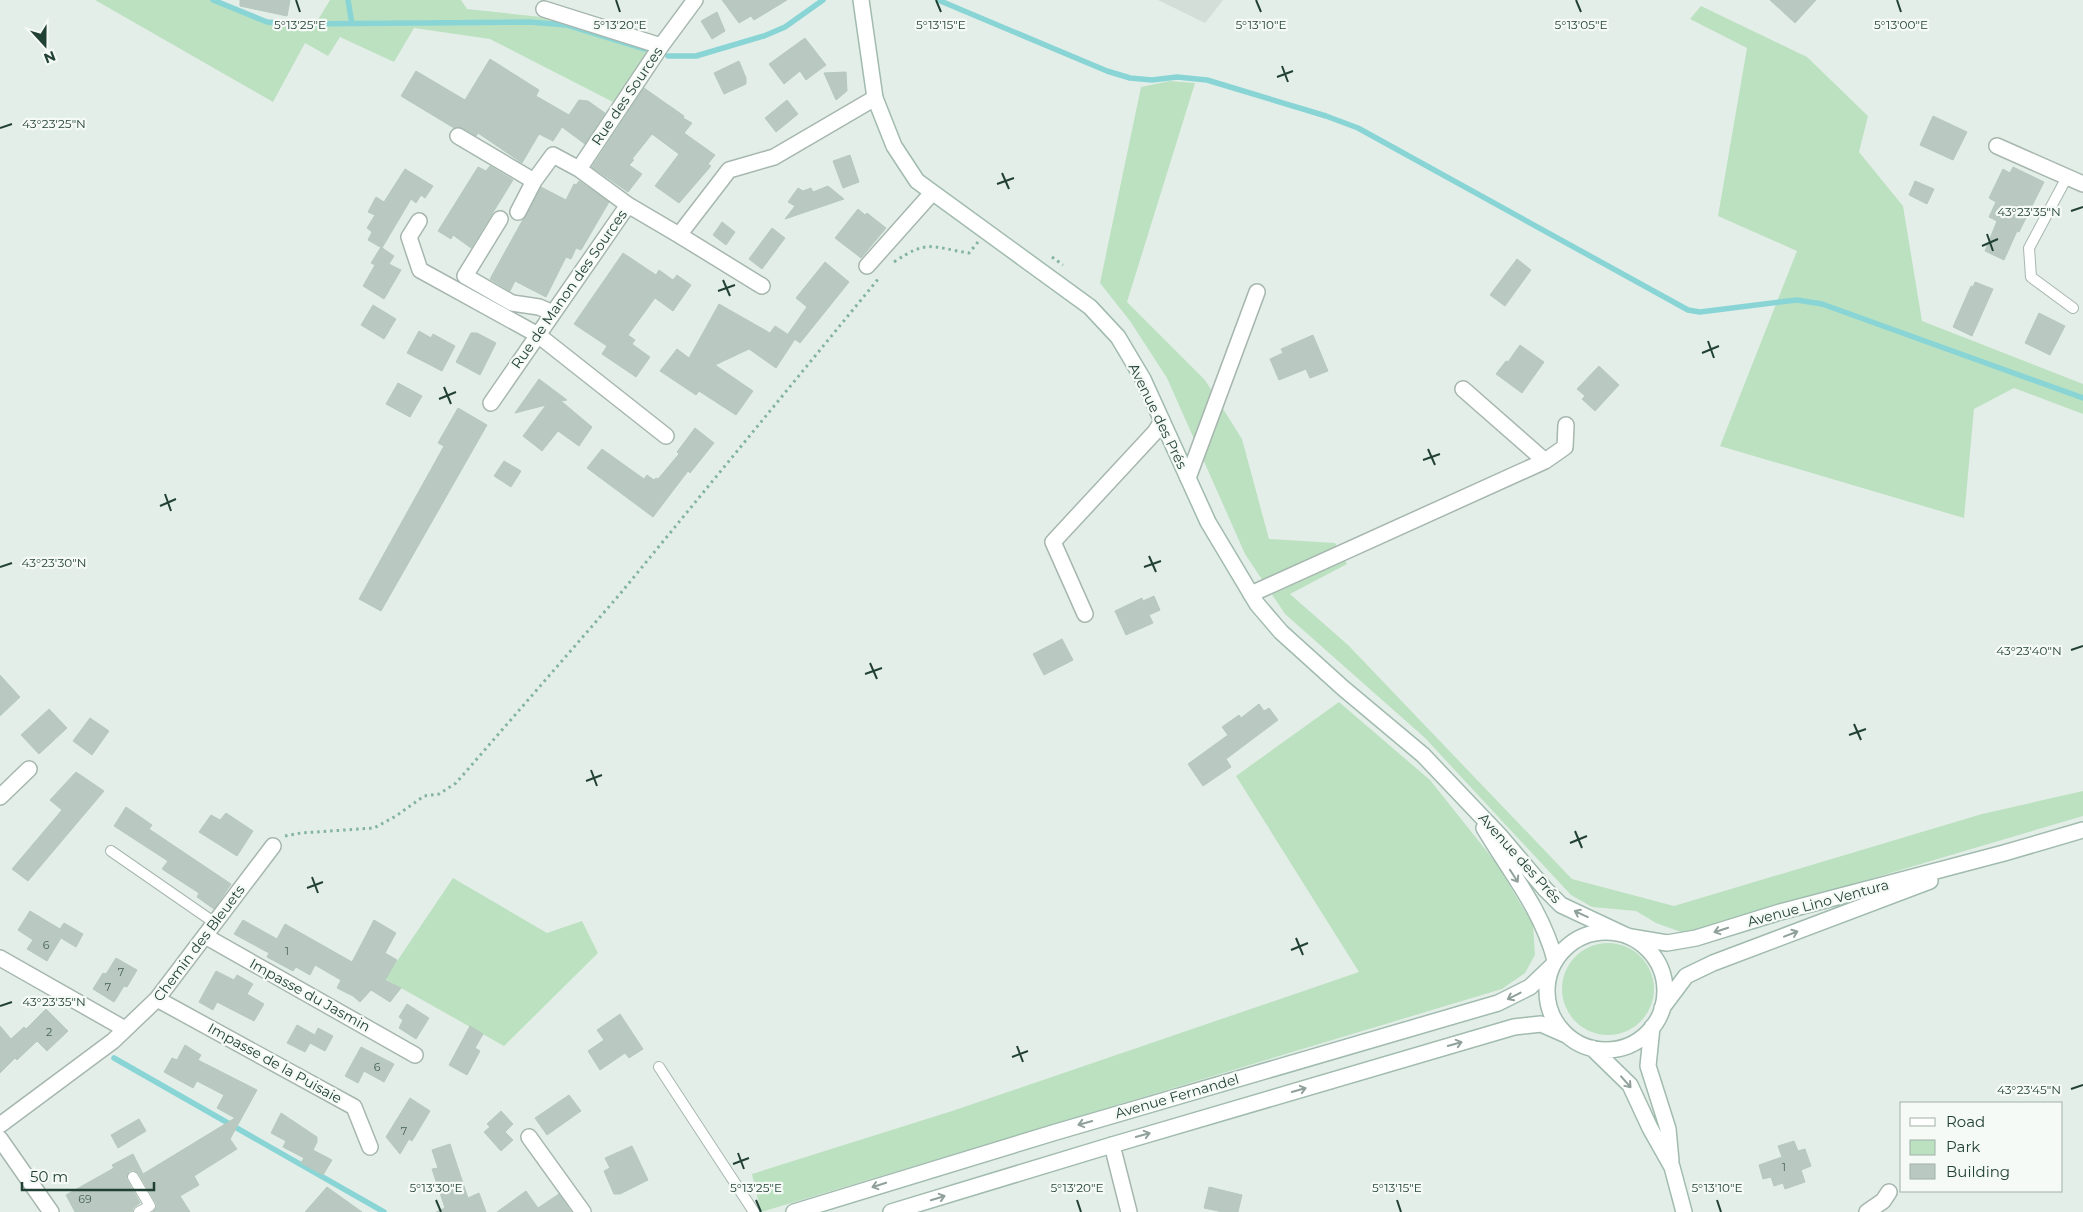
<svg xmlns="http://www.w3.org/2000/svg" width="2083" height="1212" font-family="Montserrat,sans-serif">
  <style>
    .built { fill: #d2ded7 }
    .green { fill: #bce1c1 }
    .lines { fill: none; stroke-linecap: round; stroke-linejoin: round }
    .stream { stroke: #89d5d6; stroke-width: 5.5 }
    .building { fill: #b9c9c1; stroke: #b6c9be }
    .lane-casing { stroke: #a6b7af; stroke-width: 12 }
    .street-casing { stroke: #a6b7af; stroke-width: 18 }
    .secondary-casing { stroke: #a1bbaf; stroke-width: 18 }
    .path { stroke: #82b49e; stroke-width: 3; stroke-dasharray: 2.5 4; stroke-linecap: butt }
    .lane { stroke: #fff; stroke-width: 10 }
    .street { stroke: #fff; stroke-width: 15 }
    .secondary { stroke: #fff; stroke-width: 15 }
    .oneway { stroke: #90a09a }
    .ticks { fill: none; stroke: #224135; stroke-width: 2 }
    .labels { text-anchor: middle; stroke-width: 4.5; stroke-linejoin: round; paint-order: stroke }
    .number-label { font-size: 11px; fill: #486358 }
    .street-label { font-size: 14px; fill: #224135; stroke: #f5faf7 }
    .ticks-label { font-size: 12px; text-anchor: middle; fill: #224135; stroke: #f5faf7; stroke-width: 4.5; stroke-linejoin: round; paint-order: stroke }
  </style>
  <rect width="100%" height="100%" fill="#e4eee8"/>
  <!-- built -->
  <path class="built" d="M1158,0H1223L1205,23Z"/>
  <!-- green -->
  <path class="green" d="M95,0H220L266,20L311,31L330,0H461L467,9L560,19L653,48L615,103L490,39L414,28L394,62L340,37L328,56L305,43L273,102Z
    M1701,6L1807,57L1868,116L1859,152L1903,206L1922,321L2083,384V414L2014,388L1974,409L1964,518L1720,446L1797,251L1718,216L1747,48L1690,19Z
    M1170,81L1195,83L1127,302L1205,380L1242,439L1269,539L1335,543L1347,564L1290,594L1348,645L1572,879L1674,906L1982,814L2083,791V816L1705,928L1681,932L1656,923L1636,911L1592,907L1571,895L1424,737L1285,614L1245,554L1167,378L1130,321L1100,283L1141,87Z
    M1339,702L1430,780L1497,864L1533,925L1535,955L1525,973L1502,989L761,1212L752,1174L952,1111L1359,972L1236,776Z
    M453,878L547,933L582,921L598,953L504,1046L385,979Z
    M1562 989a46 46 0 1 1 92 0a46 46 0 1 1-92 0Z"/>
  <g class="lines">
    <!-- stream -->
    <path class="stream" d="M213,0L267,22L297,24L529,22L567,25L645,49
      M348,0L352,24
      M938,0L1107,71L1130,78L1152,80L1177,77L1207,80L1326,116L1358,128L1688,310L1700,312L1797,300L1822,304L2083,398
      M668,56H696L764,36L785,27L823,0
      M114,1058L384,1212"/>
  </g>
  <!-- building -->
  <path class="building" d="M240,0H290L287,16L240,6Z
    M722,0H787L754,20L751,16L739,23Z
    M1770,0H1816L1795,23Z
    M717,12L725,31L712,39L701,21Z
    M805,38L826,65L806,80L800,71L784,84L769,64Z
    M490,59L539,90L536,96L569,115L579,100L588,101L605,113L585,144L562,127L553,141L539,134L522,163L478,133L476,136L462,128H454L401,96L416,71L465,100Z
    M739,61L746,78V84L724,94L714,73Z
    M846,72L847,91L836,100L824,73Z
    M644,88L684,116L683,118L692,123L684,133L715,155L708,164L711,166L679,203L655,186L679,154L652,134L632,159L634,160L629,165L642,174L628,192L592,167Z
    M787,100L798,114L776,132L765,118Z
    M1933,116L1967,132L1953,160L1920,145Z
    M850,155L859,182L843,188L833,161Z
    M490,166L513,180L471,248L453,235L451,239L438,231L478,167L486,171Z
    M2013,167L2044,182L2019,232L2017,231L2004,260L1985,251L1997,221L1989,217L1996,202L1989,198L2003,169L2010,173Z
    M405,169L433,186L425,198L421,195L416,203L411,199L382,248L368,240L372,232L367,228L375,215L368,212L376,197L384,202Z
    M579,181L609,202L581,250L576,248L571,259L566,257L546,297L515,281L510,291L490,279L541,187L566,200L574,184L576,185Z
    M1915,181L1934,189L1927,204L1909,195Z
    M828,186L844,199L785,219L795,206L788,202L798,188L803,191L811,188L813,192Z
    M858,209L865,215L867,213L886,228L861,258L835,238Z
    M722,222L735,232L726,245L713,235Z
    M772,228L785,238L762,269L749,259Z
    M381,247L394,256L389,264L401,270L384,299L363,286L375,265L371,263Z
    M623,253L656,275L659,270L673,280L677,275L691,285L673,311L655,298L628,335L635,340L632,344L650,357L636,377L602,354L607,346L574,324Z
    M1517,259L1531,270L1505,306L1490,295Z
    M825,262L849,282L800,343L788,334L807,307L796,298Z
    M1975,282L1993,289L1972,336L1953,327L1971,286L1973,287Z
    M719,304L770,333L775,326L795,339L776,368L749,349L715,365L753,391L736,415L699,391L696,395L660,371L677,349L689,358Z
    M373,305L396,319L384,339L361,325Z
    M2039,313L2065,326L2050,355L2025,343Z
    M419,331L431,338L433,334L455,346L442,371L407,353Z
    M471,333H477L496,343L480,375L456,362Z
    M1313,335L1328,371L1310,378L1306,369L1279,380L1270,359L1283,353L1281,349Z
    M1520,345L1544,362L1522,393L1496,374L1506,361L1508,362Z
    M1599,366L1619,385L1595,411L1582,399L1585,396L1577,389Z
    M539,379L567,400L561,401L592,427L579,446L558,431L542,451L523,436L546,405L515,413Z
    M398,383L422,396L410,417L386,404Z
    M458,408L487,425L381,611L359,599L444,446L438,443Z
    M695,428L714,443L690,473L688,471L653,517L587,468L602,449L644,479L647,475L654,480L656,478L658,479L679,454L677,452Z
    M504,461L521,471L511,487L494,476Z
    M1154,596L1160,610L1149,615L1153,623L1126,635L1115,611L1142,598L1143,601Z
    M1062,639L1073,660L1044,675L1033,654Z
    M0,675L20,697L0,716Z
    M1259,704L1264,711L1269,708L1278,720L1226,759L1231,767L1203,786L1188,764L1228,735L1222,727L1239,715L1241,718Z
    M49,709L67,728L39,754L21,735Z
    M90,718L109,731L92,755L73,741Z
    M76,772L104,791L28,881L12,869L62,810L50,800Z
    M126,807L152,825L149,829L231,884L214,909L197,897L199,893L162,869L168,861L114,826Z
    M226,813L253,831L237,856L199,832L211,815L220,820Z
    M30,911L60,929L64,923L83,934L76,947L61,938L47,961L27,949L33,940L18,930Z
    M243,920L277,939L285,924L352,962L374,920L396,933L385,953L397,960L385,980L401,988L390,1002L371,990L360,1002L353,996L337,988L341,980L315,965L310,975L296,967L293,971L267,957L269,953L234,934Z
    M116,958L137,970L127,987L124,986L114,1002L93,989L103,973L106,974Z
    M216,971L234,980L237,975L253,984L247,994L264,1004L254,1021L217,1002L213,1010L199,1002Z
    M407,1004L429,1018L416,1039L399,1028L403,1020L399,1017Z
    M46,1009L68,1031L47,1051L37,1041L17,1060L15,1058L0,1073V1026L11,1039L24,1027L26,1029Z
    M620,1014L643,1049L629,1058L625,1053L600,1070L588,1051L604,1040L597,1030Z
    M297,1025L315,1035L318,1028L333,1036L325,1051L310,1043L305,1052L287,1043Z
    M470,1026L483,1034L475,1048L480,1051L467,1075L449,1065Z
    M185,1045L201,1055L198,1060L257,1090L230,1139L237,1149L194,1176L199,1185L180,1196L190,1212H153L157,1207L156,1203L139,1174L133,1170L129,1171L126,1178L140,1203L133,1208L132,1212H75L66,1195L114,1168L112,1165L133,1154L143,1174L235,1118L217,1108L224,1095L197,1081L193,1088L164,1072L172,1058L177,1060Z
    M361,1047L394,1064L384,1082L364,1071L358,1083L345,1076Z
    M569,1095L581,1111L547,1135L535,1118Z
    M410,1098L430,1111L412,1141L409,1139L400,1154L386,1137Z
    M501,1111L513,1124L505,1132L513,1140L501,1151L484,1132L490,1127L487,1124Z
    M281,1113L317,1137V1142L313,1150L332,1160L323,1175L301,1163L304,1158L283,1147L286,1141L271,1133Z
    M139,1119L146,1131L118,1148L111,1135Z
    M1794,1141L1798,1151L1805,1149L1811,1166L1801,1170L1805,1182L1785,1189L1783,1183L1774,1186L1771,1177L1763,1179L1759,1165L1782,1157L1778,1146Z
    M450,1144L468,1198L479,1193L486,1212H436L445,1208L432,1169L438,1168L432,1150Z
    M632,1146L648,1180L620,1194H614L604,1171L610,1168L605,1158Z
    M327,1187L362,1212H305Z
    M1209,1187L1242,1195L1238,1212H1223L1204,1208Z
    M526,1191L538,1208L559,1194L571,1212H497Z"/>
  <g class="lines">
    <defs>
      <path id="lane" d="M2067,177L2029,248L2031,277L2073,308
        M111,851L215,923
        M659,1067L754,1212
        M133,1177L150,1206L139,1212"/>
      <path id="street" d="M544,9L661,46
        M458,136L534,181L553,155L579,169L628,205
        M1997,146L2083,184
        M579,169L661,46L695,0
        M518,212L534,181
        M500,219L465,276L512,303L539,307L553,313
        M419,221L409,237L420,270L538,335L666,436
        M679,235L762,286
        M867,266L932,193
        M491,403L628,205L679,235L729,170L774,157L875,98
        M1545,461L1565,447L1566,425
        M1188,478L1257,292
        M1251,594L1545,461L1463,389
        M1085,614L1053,542L1155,432L1162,421
        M0,797L29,769
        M205,936L415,1055
        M0,958L125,1029
        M157,999L354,1107L370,1147
        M0,1125L113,1041L157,999L273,846
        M529,1137L583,1212
        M0,1139L51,1212
        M1112,1145L1129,1212
        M1867,1212L1883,1201L1889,1192"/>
      <path id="secondary" d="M861,0L875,98L894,146L917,181L1090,307L1118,337L1143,379L1208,522L1257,604L1281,632L1343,688L1423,755L1501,837L1545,889L1561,905L1625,935
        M1484,828C1510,872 1542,910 1555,960
        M1547 991a59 59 0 1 1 118 0a59 59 0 1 1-118 0Z
        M1631,937L1667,943L1696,938L1780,912L2004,853L2083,830
        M1662,1008L1686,976L1713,963L1930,881
        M1652,1027L1648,1066L1668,1129L1671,1161
        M1592,1048L1630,1085L1650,1128L1672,1167L1684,1212
        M794,1212L1056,1132L1498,1003L1530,987L1552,966
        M891,1212L1112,1145L1514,1027L1541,1024L1566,1035"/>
    </defs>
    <!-- lane casing -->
    <use href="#lane" class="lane-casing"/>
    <!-- street casing -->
    <use href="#street" class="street-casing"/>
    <!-- secondary casing -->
    <use href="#secondary" class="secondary-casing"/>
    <!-- path -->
    <path class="path" d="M1052,257L1063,265
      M894,262C928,239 931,247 969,253L978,242
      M285,836L301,833L374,828L396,816L424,796L439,794L456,783L620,594L879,278"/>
    <!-- lane -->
    <use href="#lane" class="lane"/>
    <!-- street -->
    <use href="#street" class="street"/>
    <!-- secondary -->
    <use href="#secondary" class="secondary"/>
  </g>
  <!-- one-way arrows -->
  <defs><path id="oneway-shaft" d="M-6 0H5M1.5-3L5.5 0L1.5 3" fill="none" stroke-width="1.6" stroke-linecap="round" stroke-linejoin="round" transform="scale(1.25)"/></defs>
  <g class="oneway">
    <use href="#oneway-shaft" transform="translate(1514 876) rotate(57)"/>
    <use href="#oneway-shaft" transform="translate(1581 914) rotate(-155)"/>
    <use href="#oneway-shaft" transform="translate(1721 930) rotate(162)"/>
    <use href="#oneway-shaft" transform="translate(1791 934) rotate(-21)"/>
    <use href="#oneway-shaft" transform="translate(1514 996) rotate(153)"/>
    <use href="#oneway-shaft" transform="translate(1455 1044) rotate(-16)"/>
    <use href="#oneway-shaft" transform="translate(1626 1082) rotate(49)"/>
    <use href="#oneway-shaft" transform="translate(1299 1090) rotate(-16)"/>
    <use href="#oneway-shaft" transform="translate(1085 1123) rotate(164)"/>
    <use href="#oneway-shaft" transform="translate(1143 1135) rotate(-16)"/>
    <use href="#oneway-shaft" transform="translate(879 1185) rotate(162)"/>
    <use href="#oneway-shaft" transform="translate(938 1198) rotate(-17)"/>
  </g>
  <!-- ticks -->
  <path class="ticks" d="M296,0L300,12M616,0L620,12M936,0L941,12M1256,0L1261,12M1576,0L1581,12M1897,0L1901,12M1282,66L1288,82M1277,77L1293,71M0,128L12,124M1002,173L1009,189M997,184L1014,178M2071,211L2083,207M1987,234L1993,251M1982,246L1998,239M723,280L730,296M718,291L735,285M1708,341L1714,358M1702,353L1719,346M444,387L451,404M439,399L456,392M1428,449L1435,465M1423,460L1440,454M165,494L171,511M160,506L176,499M1149,556L1156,572M0,567L12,563M1144,567L1161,561M2071,650L2083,646M870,663L877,679M865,674L882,668M1854,724L1861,740M1849,735L1866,729M591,770L597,786M586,781L602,775M1575,831L1582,848M1570,843L1587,836M312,877L318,893M307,888L323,882M1296,938L1303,955M1291,950L1308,943M0,1006L12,1002M1017,1046L1023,1062M1012,1057L1028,1051M2071,1089L2083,1085M738,1153L744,1169M733,1164L749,1158M436,1200L441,1212M756,1200L761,1212M1077,1200L1081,1212M1397,1200L1401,1212M1717,1200L1721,1212"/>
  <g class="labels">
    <!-- number labels -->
    <g class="number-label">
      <text x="46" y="949">6</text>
      <text x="287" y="955">1</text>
      <text x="121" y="976">7</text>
      <text x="108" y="991">7</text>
      <text x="49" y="1036">2</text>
      <text x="377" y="1071">6</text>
      <text x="404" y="1135">7</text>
      <text x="1784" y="1171">1</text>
      <text x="85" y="1203">69</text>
    </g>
    <!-- street labels -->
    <g class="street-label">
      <text transform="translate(627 96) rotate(-56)" y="5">Rue des Sources</text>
      <text transform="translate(569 289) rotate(-55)" y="5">Rue de Manon des Sources</text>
      <text transform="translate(1158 416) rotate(64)" y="5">Avenue des Prés</text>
      <text transform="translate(1520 858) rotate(48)" y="5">Avenue des Prés</text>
      <text transform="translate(1818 903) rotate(-15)" y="5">Avenue Lino Ventura</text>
      <text transform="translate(199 943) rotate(-53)" y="5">Chemin des Bleuets</text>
      <text transform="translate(310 995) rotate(29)" y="5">Impasse du Jasmin</text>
      <text transform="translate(275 1063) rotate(29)" y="5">Impasse de la Puisaie</text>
      <text transform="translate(1177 1096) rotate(-16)" y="5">Avenue Fernandel</text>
    </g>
  </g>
  <g class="ticks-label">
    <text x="300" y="29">5°13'25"E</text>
    <text x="620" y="29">5°13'20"E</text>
    <text x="941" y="29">5°13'15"E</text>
    <text x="1261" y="29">5°13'10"E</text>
    <text x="1581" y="29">5°13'05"E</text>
    <text x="1901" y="29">5°13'00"E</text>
    <text x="54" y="128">43°23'25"N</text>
    <text x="2029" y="216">43°23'35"N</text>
    <text x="54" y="567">43°23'30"N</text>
    <text x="2029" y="655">43°23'40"N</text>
    <text x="54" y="1006">43°23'35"N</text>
    <text x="2029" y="1094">43°23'45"N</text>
    <text x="436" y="1192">5°13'30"E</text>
    <text x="756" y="1192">5°13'25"E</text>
    <text x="1077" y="1192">5°13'20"E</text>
    <text x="1397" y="1192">5°13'15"E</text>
    <text x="1717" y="1192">5°13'10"E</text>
  </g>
  <!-- legend -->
  <rect x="1900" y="1102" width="162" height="90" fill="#f5faf7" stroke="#a1b0a9"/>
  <rect x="1910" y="1118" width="25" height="8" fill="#ffffff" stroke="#a1b0a9"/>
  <text x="1946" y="1127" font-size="15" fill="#224135">Road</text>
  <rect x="1910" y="1140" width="25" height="15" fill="#bce1c1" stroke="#a1b0a9"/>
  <text x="1946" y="1152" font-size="15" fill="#224135">Park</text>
  <rect x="1910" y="1164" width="25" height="15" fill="#b9c9c1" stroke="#a1b0a9"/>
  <text x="1946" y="1177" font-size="15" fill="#224135">Building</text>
  <!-- north arrow -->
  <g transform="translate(45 45) rotate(159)" stroke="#f5faf7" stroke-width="4" paint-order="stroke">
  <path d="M0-4L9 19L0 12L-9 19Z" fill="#224135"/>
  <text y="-8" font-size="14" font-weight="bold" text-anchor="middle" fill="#224135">N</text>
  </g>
  <!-- scale -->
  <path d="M22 1182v8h132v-8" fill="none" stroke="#224135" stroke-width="2.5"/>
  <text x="30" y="1182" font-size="15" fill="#224135" stroke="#f5faf7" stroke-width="4" paint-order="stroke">50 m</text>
</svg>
